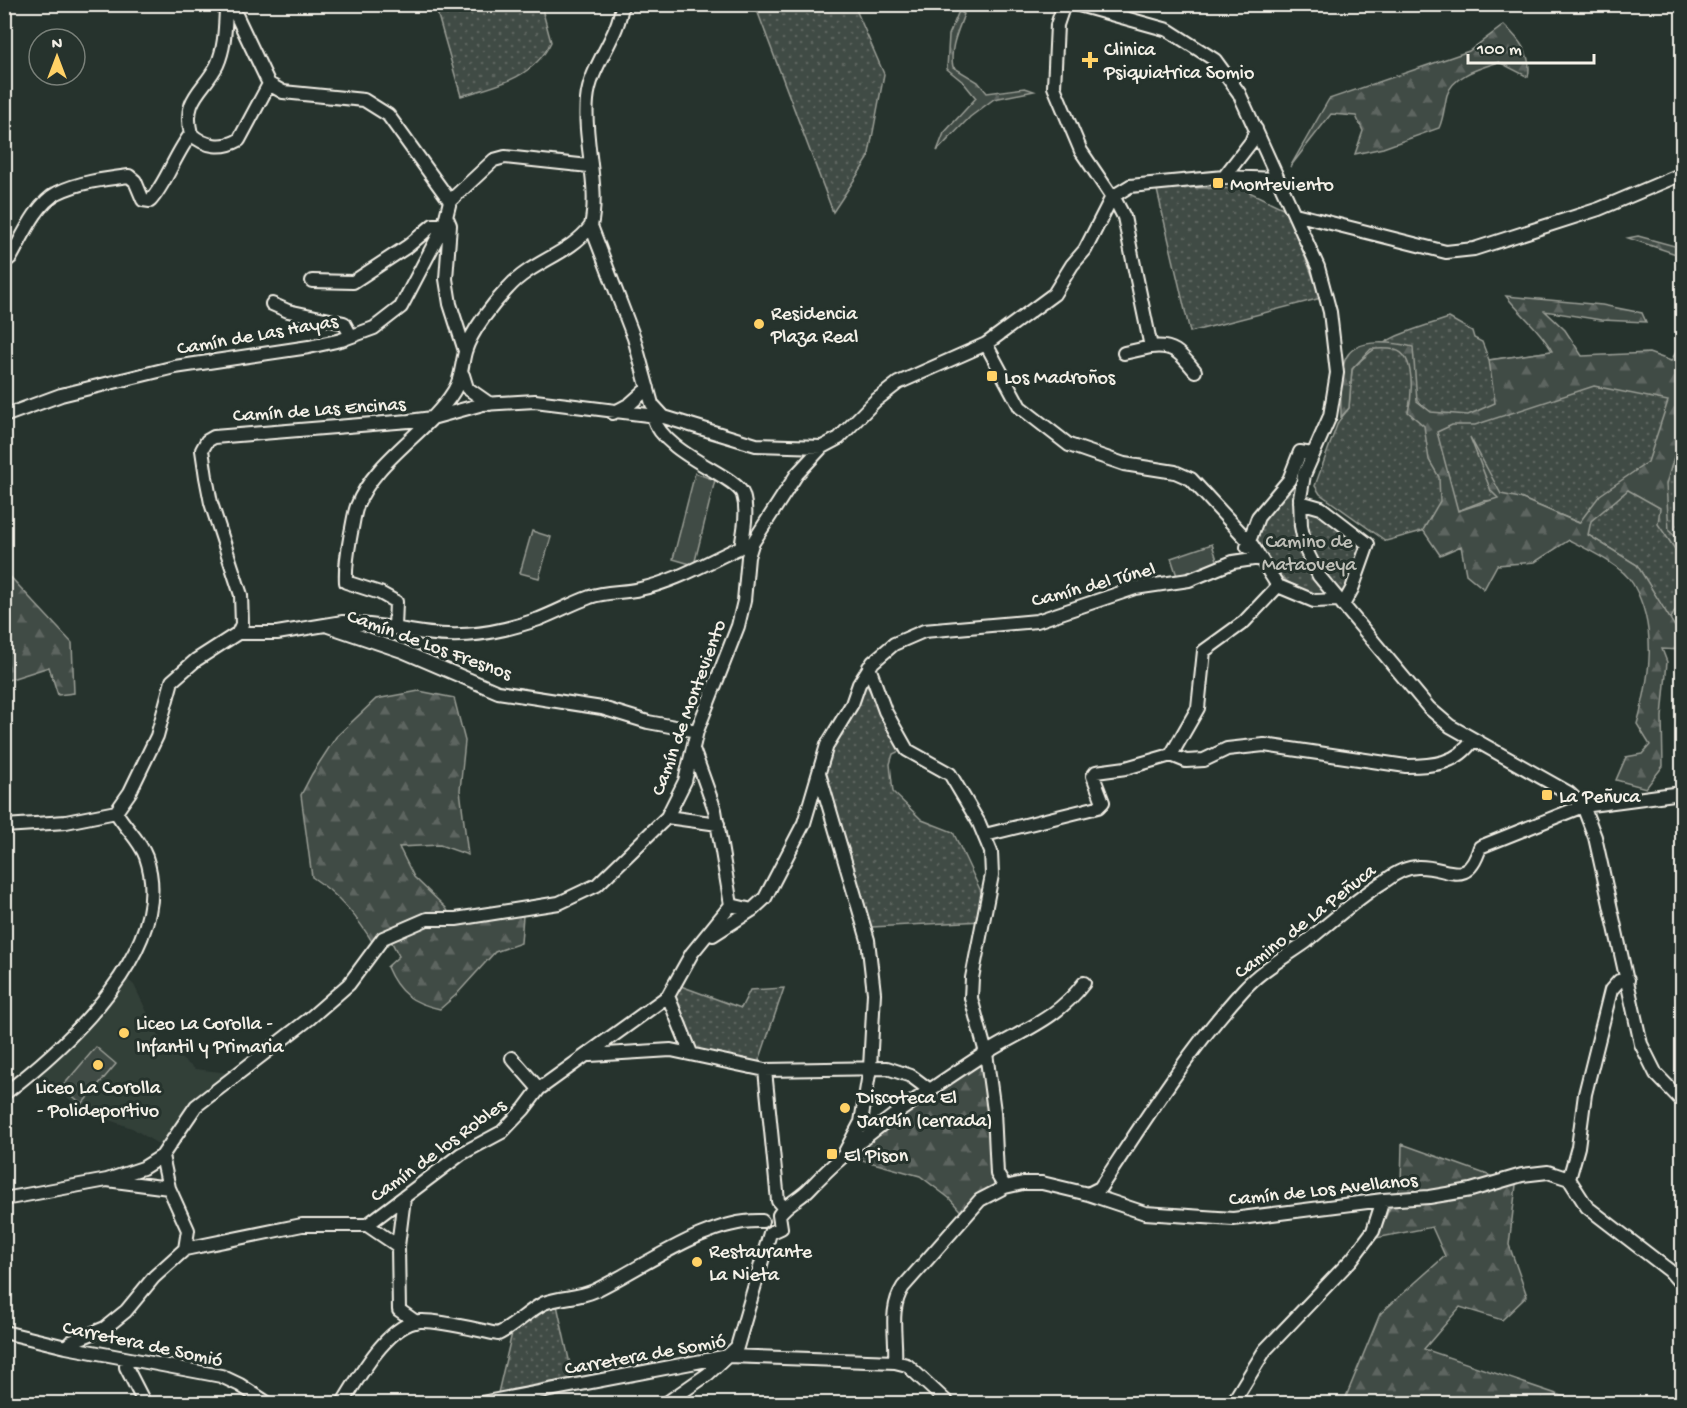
<svg xmlns="http://www.w3.org/2000/svg" width="1687" height="1408" font-family="'Gochi Hand',sans-serif">
  <style>
    .built { fill: #333f39 }
    .grass { fill: url(#grass-dots); stroke: #9a9e96; stroke-width: 1.5 }
    .forest { fill: url(#forest-firs); stroke: #9a9e96; stroke-width: 1.5; fill-rule: evenodd }
    .garden { fill: #414b45; stroke: #9a9e96; stroke-width: 1.5 }
    .lines { fill: none; stroke-linecap: round; stroke-linejoin: round }
    .minor-casing { stroke: #f4f1e8; stroke-width: 16 }
    .minor { stroke: #26332d; stroke-width: 12 }
    .poi-dot { fill: #ffd166; stroke: #26332d; stroke-width: 2 }
    .labels { text-anchor: middle; stroke-width: 6; stroke-linejoin: round; paint-order: stroke }
    .poi-label { font-size: 20px; fill: #f4f1e8; stroke: #26332d; text-anchor: start }
    .street-label { font-size: 20px; fill: #f4f1e8; stroke: #26332d }
    .park-label { font-size: 20px; fill: #bebfb7; stroke: #26332d }
  </style>
  <defs>
    <pattern id="grass-dots" width="8" height="8" patternUnits="userSpaceOnUse" patternTransform="scale(1.5)"><rect width="8" height="8" fill="#414b45"/><path d="M2 2h.1M6 6h.1" fill="none" stroke="#5d6560" stroke-width="1.8" stroke-linecap="round"/></pattern>
    <pattern id="forest-firs" width="22" height="20" patternUnits="userSpaceOnUse" patternTransform="scale(1.5)"><rect width="22" height="20" fill="#414b45"/><path d="M5 1l3.5 6h-7zM16 11l3.5 6h-7z" fill="#5d6560"/></pattern>
  </defs>
  <rect width="100%" height="100%" fill="#26332d"/>
  <filter id="ink" filterUnits="userSpaceOnUse"><feTurbulence type="fractalNoise" baseFrequency=".0167" numOctaves="2"/><feDisplacementMap in="SourceGraphic" scale="12" xChannelSelector="R" yChannelSelector="G"/><feConvolveMatrix kernelMatrix="1 2 1 2 8 2 1 2 1" color-interpolation-filters="sRGB"/></filter>
  <g filter="url(#ink)">
    <!-- built -->
    <path class="built" d="M125,977L134,985L163,1045L195,1069L229,1073L161,1151L158,1144L132,1128L83,1111L40,1074L64,1052Z"/>
    <!-- grass -->
    <path class="grass" d="M435,5H541L551,42C534,78 496,86 461,96Z
      M755,5H854L884,74L868,159L833,212Z
      M1175,187L1243,189L1287,210L1321,298L1190,332L1157,190Z
      M1449,318L1472,331L1474,338L1482,342L1489,360L1552,351L1682,393V598L1670,620L1637,565L1588,535L1580,523L1520,498L1483,501L1458,511L1433,528L1386,541L1320,494L1315,486L1338,422L1349,408L1352,369C1383,336 1407,332 1449,318Z
      M1295,478L1294,511L1321,512L1362,545L1360,561L1343,594C1297,600 1273,576 1253,536L1256,527Z
      M866,684L904,749L893,754L890,764L893,792L922,820L953,832L985,900L982,921L872,927L864,912L824,769L830,751Z
      M678,985L741,1008L750,990L784,988L758,1064L697,1052L673,998Z
      M557,1305L573,1378L498,1393L512,1333L542,1308Z"/>
    <!-- forest -->
    <path class="forest" d="M959,11L964,14C958,31 949,49 953,67L978,82L987,93L1025,88L1034,91L994,99L970,117L937,151L944,133L976,98L963,82L947,69L949,35Z
      M1504,25C1519,39 1533,56 1528,77L1499,62C1481,68 1453,75 1447,95C1444,107 1444,117 1439,128L1383,148L1355,154L1363,131L1356,116L1331,114L1290,167L1329,99L1469,51Z
      M1638,236L1682,248V256L1628,238Z
      M1506,296L1602,305L1642,313L1646,322L1601,320L1545,311L1565,330L1582,356L1649,353L1671,361L1682,341V430L1666,484L1669,531L1682,542V556L1679,555L1658,524L1660,508L1628,490L1591,521L1588,535L1637,565L1677,630L1682,632V650L1662,649L1667,662L1662,717L1663,766L1646,788L1616,780L1626,757L1642,754L1650,745L1637,724C1650,678 1658,628 1633,584C1623,566 1587,549 1569,540L1535,562L1497,565L1484,589L1466,574L1461,546L1440,555L1423,530L1440,501L1439,477L1429,460L1424,426L1408,412C1412,397 1416,355 1395,350C1388,348 1378,349 1371,349L1352,369L1349,408L1341,417C1341,402 1339,369 1347,356C1358,337 1396,343 1413,347L1417,401L1431,412L1468,415L1495,403L1489,360L1552,351C1540,329 1521,315 1506,296ZM1594,386L1668,401L1648,462L1600,495L1579,523L1520,498L1501,494L1470,437L1491,491L1498,498L1458,511L1437,432L1452,425H1475Z
      M4,570L72,643L74,693L58,695L49,667L5,681Z
      M419,691L454,698L465,741L460,790L468,855L440,845L399,847L414,877L446,908L455,924L523,915L521,943L495,952L456,995L440,1009C412,1003 398,993 387,967L399,956L390,939L374,945C358,917 339,895 312,877L301,795L312,774L336,737L376,699Z
      M986,1053L1005,1187L965,1216L949,1198L920,1176L862,1160L858,1142Z
      M1402,1144L1516,1185L1509,1245L1527,1296L1502,1320L1460,1307L1424,1349L1583,1403L1343,1404L1380,1314L1445,1256L1432,1227L1376,1238L1401,1184Z"/>
    <!-- garden -->
    <path class="garden" d="M695,473L715,480L694,565L673,559Z
      M532,531L551,537L539,578L520,573Z
      M1212,544L1218,563L1177,576L1171,558Z
      M96,1047L116,1064L82,1104L62,1087Z"/>
    <g class="lines">
      <defs>
        <path id="minor" d="M622,4C619,38 590,65 587,100C583,142 600,185 591,226L634,338L652,404L664,417
          M1064,4L1057,25L1054,87L1081,151L1112,197
          M1075,4L1168,30L1215,60L1239,93L1318,267L1330,312L1337,373L1330,416L1304,475L1300,498L1301,526L1306,550L1319,576L1429,708L1450,726L1569,793L1583,806L1595,837L1641,1044L1656,1074L1682,1101
          M191,134C205,147 223,149 239,140L269,84
          M1224,177L1251,142L1256,129
          M1113,196L1124,217L1151,347L1124,353
          M450,201L494,160L505,157L589,166
          M1295,214L1446,252L1474,249L1599,209L1682,174
          M447,218L450,225L446,279L450,304L465,351
          M4,263L11,257C22,238 36,204 57,193C79,182 105,179 129,176L135,181L143,200L150,201C166,184 175,154 191,134C182,98 204,91 217,65C225,47 225,29 226,9L230,4
          M312,281L353,282L408,246L433,225H444
          M272,304L288,311L344,323L351,336
          M986,344L1020,407L1069,445L1124,464L1175,472L1191,479L1252,545L1278,586L1314,601L1338,600
          M1151,347C1174,344 1181,354 1195,371
          M463,375L467,388L490,404
          M613,413L630,404L648,388
          M4,416L61,395L175,367L309,347L341,340L374,328L401,307L444,225L450,201L388,115L364,100L283,92L269,84L231,4
          M1300,502L1321,508L1368,544L1352,589L1343,605
          M1247,547L1258,517L1289,480L1300,452L1312,454
          M328,626L402,651L498,692L602,708L648,722L697,731
          M395,628C449,640 487,637 539,619C557,612 573,603 590,597C605,591 624,593 640,589C677,581 707,562 741,547C744,531 748,511 743,495C737,475 664,455 653,417
          M238,633H277L343,622L395,628L396,602L380,593L346,582C345,564 348,550 351,533C353,524 354,514 357,506C375,459 428,433 454,391C462,378 461,367 465,352C471,331 493,304 508,288C532,261 569,255 591,226
          M869,667L885,711L907,750L950,774L979,823L991,852L992,875L972,978L971,998L986,1053L994,1111L997,1174L1005,1187
          M1171,755L1198,708L1204,651L1244,622L1278,586
          M819,773L868,940L874,993L870,1068L861,1122L845,1152
          M667,817L718,824
          M4,826L66,822L116,812L130,792L157,736L172,681L196,660L238,633L242,624L241,595L211,503L206,477L202,450L207,441L214,437L409,421L432,418L483,404L535,401L664,417L756,445L822,447
          M985,835L1098,807L1103,802L1093,776L1096,772L1126,768L1171,755L1186,761L1204,760L1227,749L1264,745L1406,766C1433,766 1457,764 1473,740
          M731,905L752,910L765,898L804,823L827,745L852,704L859,684L873,662L894,644L924,631L1037,621L1135,588L1189,580L1233,562L1260,558
          M713,935L752,910
          M668,996L691,1053
          M590,1055L671,1050L765,1070L887,1068L911,1076L931,1091
          M512,1058L539,1089
          M765,1070L778,1201L784,1208
          M4,1094C68,1045 177,946 146,857C140,840 125,828 116,812
          M1569,1179L1578,1147L1585,1094L1611,990L1619,981L1628,980
          M107,1180L169,1188
          M1088,1194L1100,1188C1145,1120 1189,1049 1244,989C1261,970 1285,957 1306,942C1332,921 1356,899 1385,881C1394,874 1406,867 1418,867C1448,866 1467,890 1480,847L1583,806L1674,794L1682,795
          M4,1199L107,1180L143,1168L162,1156
          M779,1215C787,1203 800,1199 810,1188C860,1135 923,1094 984,1054C1022,1030 1055,1021 1084,983
          M367,1225L398,1246L399,1310L416,1322
          M770,1233L781,1228L779,1215
          M398,1246L404,1198
          M185,1249L188,1230L169,1188L162,1156L196,1106L309,1019L349,984L383,938L427,919H456L559,903L597,885L667,817L685,781L697,731L738,626L744,601L748,557L752,544L797,474L822,447L839,438L875,401L898,383L986,344L1054,294L1072,265L1085,250L1112,197L1130,186L1224,177L1278,179
          M4,1332L66,1347L221,1376L240,1385L269,1404
          M66,1347L71,1342L105,1328L126,1311L154,1277L185,1249L302,1225H367L461,1154L502,1132L524,1109L539,1089L668,996L692,953L731,905L715,810L693,749
          M126,1359V1367L145,1404
          M895,1362C897,1336 888,1310 903,1287L980,1200L1005,1187L1023,1183H1042L1088,1194L1145,1213L1233,1219L1383,1200L1429,1197L1471,1190L1522,1175L1548,1172L1569,1179L1587,1207L1670,1271L1682,1285
          M342,1404C358,1379 387,1324 420,1321C440,1320 477,1330 498,1334C515,1326 528,1311 544,1303C560,1297 579,1298 594,1291C641,1269 708,1218 762,1221
          M476,1404L728,1356L895,1362L907,1365L949,1404
          M665,1404L708,1374L737,1347L770,1233
          M1232,1404L1265,1350L1352,1259L1373,1231L1383,1200"/>
      </defs>
      <!-- minor casing -->
      <use href="#minor" class="minor-casing"/>
      <!-- minor -->
      <use href="#minor" class="minor"/>
    </g>
  </g>
  <!-- markers -->
  <g class="poi-dot">
    <path d="M1087 51h6v6h6v6h-6v6h-6v-6h-6v-6h6z"/>
    <rect x="1212" y="177" width="12" height="12" rx="3"/>
    <circle cx="759" cy="324" r="6"/>
    <rect x="986" y="370" width="12" height="12" rx="3"/>
    <rect x="1541" y="789" width="12" height="12" rx="3"/>
    <circle cx="124" cy="1033" r="6"/>
    <circle cx="98" cy="1065" r="6"/>
    <circle cx="845" cy="1108" r="6"/>
    <rect x="826" y="1148" width="12" height="12" rx="3"/>
    <circle cx="697" cy="1262" r="6"/>
  </g>
  <g class="labels">
    <!-- poi labels -->
    <g class="poi-label">
      <text x="1104" y="55">Clinica<tspan x="1104" dy="23">Psiquiatrica Somio</tspan></text>
      <text x="1230" y="190">Monteviento</text>
      <text x="771" y="319">Residencia<tspan x="771" dy="23">Plaza Real</tspan></text>
      <text x="1004" y="383">Los Madroños</text>
      <text x="1559" y="802">La Peñuca</text>
      <text x="136" y="1029">Liceo La Corolla -<tspan x="136" dy="23">Infantil y Primaria</tspan></text>
      <text x="98" y="1093" text-anchor="middle">Liceo La Corolla<tspan x="98" dy="23">- Polideportivo</tspan></text>
      <text x="857" y="1103">Discoteca El<tspan x="857" dy="23">Jardín (cerrada)</tspan></text>
      <text x="844" y="1161">El Pison</text>
      <text x="709" y="1257">Restaurante<tspan x="709" dy="23">La Nieta</tspan></text>
    </g>
    <!-- street labels -->
    <g class="street-label">
      <text transform="translate(257 333) rotate(-10)" y="7">Camín de Las Hayas</text>
      <text transform="translate(319 408) rotate(-4)" y="7">Camín de Las Encinas</text>
      <text transform="translate(1093 583) rotate(-15)" y="7">Camín del Túnel</text>
      <text transform="translate(430 643) rotate(20)" y="7">Camín de Los Fresnos</text>
      <text transform="translate(687 707) rotate(-70)" y="7">Camín de Monteviento</text>
      <text transform="translate(1304 920) rotate(-38)" y="7">Camino de La Peñuca</text>
      <text transform="translate(437 1149) rotate(-36)" y="7">Camín de los Robles</text>
      <text transform="translate(1323 1188) rotate(-6)" y="7">Camín de Los Avellanos</text>
      <text transform="translate(143 1342) rotate(12)" y="7">Carretera de Somió</text>
      <text transform="translate(645 1353) rotate(-10)" y="7">Carretera de Somió</text>
    </g>
    <!-- park labels -->
    <g class="park-label">
      <text x="1309" y="547">Camino de<tspan x="1309" dy="23">Mataoveya</tspan></text>
    </g>
  </g>
  <!-- margin -->
  <rect width="1687" height="1408" fill="none" stroke="#26332d" stroke-width="24"/>
  <rect x="12" y="12" width="1663" height="1384" fill="none" stroke="#f4f1e8" stroke-width="2" filter="url(#ink)"/>
  <!-- north arrow -->
  <g transform="translate(57 57)"><circle r="28" fill="#26332d" stroke="#787f78" stroke-width="1.5"/>
  <path d="M0-4.5L10 22L0 15L-10 22Z" fill="#ffd166"/>
  <text y="-9" font-size="16" font-weight="bold" text-anchor="middle" fill="#f4f1e8">N</text>
  </g>
  <!-- scale -->
  <path d="M1468 54v9h126v-9" fill="none" stroke="#f4f1e8" stroke-width="3"/>
  <text x="1477" y="54" font-size="18" fill="#f4f1e8" stroke="#26332d" stroke-width="4.5" paint-order="stroke">100 m</text>
</svg>
